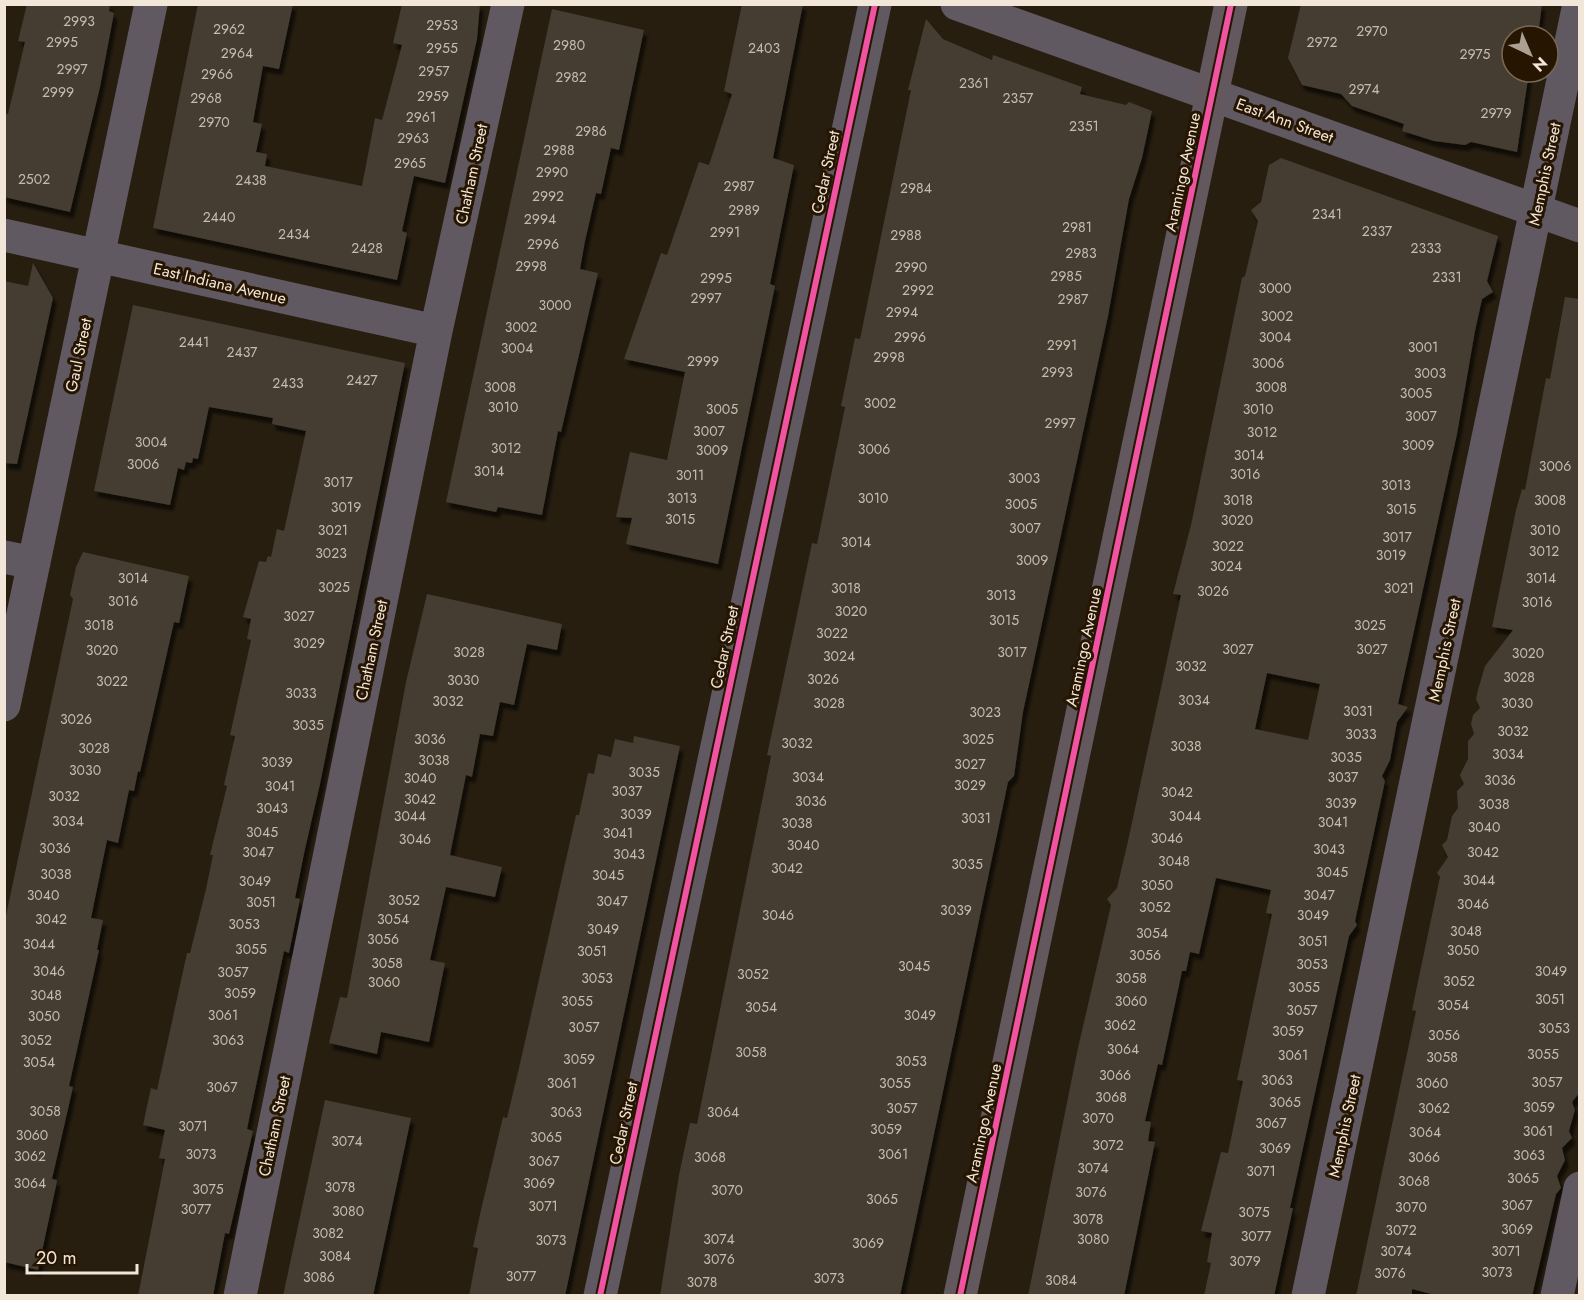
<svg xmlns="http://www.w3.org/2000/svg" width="1584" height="1300" font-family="Jost,sans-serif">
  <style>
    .building { fill: #443c32; fill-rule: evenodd; filter: url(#shadow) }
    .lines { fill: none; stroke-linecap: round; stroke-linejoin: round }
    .minor { stroke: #605962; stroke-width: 33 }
    .primary { stroke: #62585e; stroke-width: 33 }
    .cycleway-casing { stroke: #261500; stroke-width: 10 }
    .cycleway { stroke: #f153a3; stroke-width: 6 }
    .labels { text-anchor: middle; stroke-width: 6; stroke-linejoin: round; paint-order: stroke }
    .number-label { font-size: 14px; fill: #c6bcae }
    .street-label { font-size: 16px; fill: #f2e6d8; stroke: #261500 }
  </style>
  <defs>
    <filter id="shadow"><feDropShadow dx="3.5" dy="6" stdDeviation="1.5" flood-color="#0009"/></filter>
  </defs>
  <rect width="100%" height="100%" fill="#271e10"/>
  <!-- building -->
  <path class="building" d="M27,4H110L109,11L114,13L100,87L70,212L4,197V114H8L25,42L18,41Z
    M198,4H293L279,69L263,66L253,122L262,124L256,152L267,154L265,166L362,186L375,118L382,120L402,45L393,43L402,4H480L477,39L445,183L414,176L402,231L407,233L397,280L153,228Z
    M742,4H803L773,158L794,165L770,284L775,286L718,564L626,544L632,518L616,517L630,452L667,460L685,372L624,359L661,253L667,255L699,162L709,165L732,94L724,91Z
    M1301,4H1542L1538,36H1512V72H1529L1517,152L1471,142L1465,145L1434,141L1402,131L1404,124L1352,106L1341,94L1302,85L1288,58Z
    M552,9L644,30L619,150L611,148L601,194L596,193L585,241L580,269L598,273L561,432L558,431L542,515L498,507L496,512L446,502Z
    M926,19L943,39L992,60L993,55L1082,87L1080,94L1126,105L1129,102L1152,111L1142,158L1129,199L1108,316L1023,712L1014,776L1008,782L1003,806L900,1296H660L679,1175L690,1123L697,1124L771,756L767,755L794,629L812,543L817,544L845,407L841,406L855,338L860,339L911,90H908Z
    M1281,158L1498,236L1487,281L1493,292L1482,299L1475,331L1457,434L1398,704L1408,707L1397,722L1390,760L1382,776L1385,781L1355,921L1357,925L1349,936L1290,1208H1293L1274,1296H1204L1211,1263L1207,1262L1212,1233L1201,1231L1221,1152L1228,1153L1243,1081L1237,1080L1272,914L1266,913L1271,890L1216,878L1199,954L1190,952L1186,971H1182L1162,1065L1158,1064L1145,1121L1151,1122L1148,1141L1155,1142L1124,1296H1028L1078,1048L1111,905L1107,899L1117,888L1128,841L1181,595L1173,594L1191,525L1242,278L1245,276L1258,221L1251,210L1261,202L1269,165ZM1267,673L1320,684L1308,740L1255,729Z
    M33,263L53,298L17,464L4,463V281L28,286Z
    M1565,297L1580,299V1092L1572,1102L1575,1110L1569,1131L1572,1138L1562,1148L1565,1160L1557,1176L1561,1188L1556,1194L1532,1296H1439L1412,1289V1296H1356L1416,1011L1412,1010L1440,877L1437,873L1448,857L1442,845L1447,840L1452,816L1458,808L1457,791L1464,784L1460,775L1468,759V741L1474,734L1471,724L1473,715L1480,708L1476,699L1478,690L1485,666L1513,630L1492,627L1516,510L1522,489L1525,490L1546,378L1550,379Z
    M133,305L405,363L320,784L305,849L295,898L300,899L289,953L284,951L247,1129L253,1131L229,1234L225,1233L213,1296H138L165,1159L159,1158L165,1130L143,1125L151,1088L157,1090L187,953H190L206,889L213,855H210L227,786L224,785L235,736L230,735L251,640L247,639L251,619L243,617L259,561L266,562L268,556L271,557L277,529L284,531L306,431L272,424L273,418L209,407L198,459L193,458L192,463L186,462L184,470L178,468L170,505L94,491Z
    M83,552L189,576L179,623L174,622L140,772L138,771L134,791L129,790L118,843L107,840L91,918L103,920L97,950H99L69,1086L73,1087L52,1179L57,1180L56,1186L38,1270L4,1262V925L73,599L70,595L76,567Z
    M427,594L562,624L557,650L527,644L514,705L500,702L493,736L480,734L472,777L466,775L450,855L502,867L495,897L446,887L430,960L445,963L429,1042L381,1032L377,1054L329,1043L340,997L347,998L406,682Z
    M634,736L680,746L565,1296H469L478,1248L473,1247L481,1210L503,1117L507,1118L519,1068L576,815H579L588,773L594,774L598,754L611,757L615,739L633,743Z
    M325,1100L411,1118L373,1296H283Z"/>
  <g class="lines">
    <!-- minor -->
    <path class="minor" d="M957,4L1580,226
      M4,235L436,331
      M4,557L34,563
      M4,705L151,4
      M240,1296L436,331L508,4
      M600,1296L875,4
      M1308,1296L1579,4
      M1557,1296L1580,1188"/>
    <!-- primary -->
    <path class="primary" d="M960,1296L1231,4"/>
    <defs>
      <path id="cycleway" d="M600,1296L875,4
        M960,1296L1231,4"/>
    </defs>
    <!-- cycleway casing -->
    <use href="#cycleway" class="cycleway-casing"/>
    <!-- cycleway -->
    <use href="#cycleway" class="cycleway"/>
  </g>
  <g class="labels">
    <!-- number labels -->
    <g class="number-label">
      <text x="79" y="26">2993</text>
      <text x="442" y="30">2953</text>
      <text x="229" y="34">2962</text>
      <text x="1372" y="36">2970</text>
      <text x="62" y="47">2995</text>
      <text x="1322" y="47">2972</text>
      <text x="569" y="50">2980</text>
      <text x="442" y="53">2955</text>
      <text x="764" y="53">2403</text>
      <text x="237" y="58">2964</text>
      <text x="1475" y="59">2975</text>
      <text x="72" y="74">2997</text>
      <text x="434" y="76">2957</text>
      <text x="217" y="79">2966</text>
      <text x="571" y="82">2982</text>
      <text x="974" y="88">2361</text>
      <text x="1364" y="94">2974</text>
      <text x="58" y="97">2999</text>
      <text x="433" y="101">2959</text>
      <text x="206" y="103">2968</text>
      <text x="1018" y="103">2357</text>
      <text x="1496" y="118">2979</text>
      <text x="421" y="122">2961</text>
      <text x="214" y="127">2970</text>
      <text x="1084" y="131">2351</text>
      <text x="591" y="136">2986</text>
      <text x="413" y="143">2963</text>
      <text x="559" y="155">2988</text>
      <text x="410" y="168">2965</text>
      <text x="552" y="177">2990</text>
      <text x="34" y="184">2502</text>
      <text x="251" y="185">2438</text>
      <text x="739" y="191">2987</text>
      <text x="916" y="193">2984</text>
      <text x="548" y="201">2992</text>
      <text x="744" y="215">2989</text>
      <text x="1327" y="219">2341</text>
      <text x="219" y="222">2440</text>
      <text x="540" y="224">2994</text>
      <text x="1077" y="232">2981</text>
      <text x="1377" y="236">2337</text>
      <text x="725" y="237">2991</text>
      <text x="294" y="239">2434</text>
      <text x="906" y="240">2988</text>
      <text x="543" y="249">2996</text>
      <text x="367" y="253">2428</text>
      <text x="1426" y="253">2333</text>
      <text x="1081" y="258">2983</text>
      <text x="531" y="271">2998</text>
      <text x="911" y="272">2990</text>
      <text x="1066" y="281">2985</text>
      <text x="1447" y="282">2331</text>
      <text x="716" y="283">2995</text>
      <text x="1275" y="293">3000</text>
      <text x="918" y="295">2992</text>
      <text x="706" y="303">2997</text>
      <text x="1073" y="304">2987</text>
      <text x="555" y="310">3000</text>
      <text x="902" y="317">2994</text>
      <text x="1277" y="321">3002</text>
      <text x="521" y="332">3002</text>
      <text x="910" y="342">2996</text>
      <text x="1275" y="342">3004</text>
      <text x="194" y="347">2441</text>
      <text x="1062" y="350">2991</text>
      <text x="1423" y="352">3001</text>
      <text x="517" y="353">3004</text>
      <text x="242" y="357">2437</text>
      <text x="889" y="362">2998</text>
      <text x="703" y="366">2999</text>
      <text x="1268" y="368">3006</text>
      <text x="1057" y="377">2993</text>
      <text x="1430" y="378">3003</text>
      <text x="362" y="385">2427</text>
      <text x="288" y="388">2433</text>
      <text x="500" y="392">3008</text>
      <text x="1271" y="392">3008</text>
      <text x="1416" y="398">3005</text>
      <text x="880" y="408">3002</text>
      <text x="503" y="412">3010</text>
      <text x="722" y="414">3005</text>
      <text x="1258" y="414">3010</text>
      <text x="1421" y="421">3007</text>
      <text x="1060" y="428">2997</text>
      <text x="709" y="436">3007</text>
      <text x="1262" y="437">3012</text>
      <text x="151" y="447">3004</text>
      <text x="1418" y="450">3009</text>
      <text x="506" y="453">3012</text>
      <text x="874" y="454">3006</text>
      <text x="712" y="455">3009</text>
      <text x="1249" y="460">3014</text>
      <text x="143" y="469">3006</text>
      <text x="1555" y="471">3006</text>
      <text x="489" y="476">3014</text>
      <text x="1245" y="479">3016</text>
      <text x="690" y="480">3011</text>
      <text x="1024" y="483">3003</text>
      <text x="338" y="487">3017</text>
      <text x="1396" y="490">3013</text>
      <text x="682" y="503">3013</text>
      <text x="873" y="503">3010</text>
      <text x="1238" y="505">3018</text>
      <text x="1550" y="505">3008</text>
      <text x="1021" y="509">3005</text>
      <text x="346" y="512">3019</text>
      <text x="1401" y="514">3015</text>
      <text x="680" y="524">3015</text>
      <text x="1237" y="525">3020</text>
      <text x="1025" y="533">3007</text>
      <text x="333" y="535">3021</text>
      <text x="1545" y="535">3010</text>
      <text x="1397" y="542">3017</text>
      <text x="856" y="547">3014</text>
      <text x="1228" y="551">3022</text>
      <text x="1544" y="556">3012</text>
      <text x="331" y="558">3023</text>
      <text x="1391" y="560">3019</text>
      <text x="1032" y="565">3009</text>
      <text x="1226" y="571">3024</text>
      <text x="133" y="583">3014</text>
      <text x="1541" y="583">3014</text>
      <text x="334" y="592">3025</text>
      <text x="846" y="593">3018</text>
      <text x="1399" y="593">3021</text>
      <text x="1213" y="596">3026</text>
      <text x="1001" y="600">3013</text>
      <text x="123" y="606">3016</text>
      <text x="1537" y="607">3016</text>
      <text x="851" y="616">3020</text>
      <text x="299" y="621">3027</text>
      <text x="1004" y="625">3015</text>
      <text x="99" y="630">3018</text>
      <text x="1370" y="630">3025</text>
      <text x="832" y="638">3022</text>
      <text x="309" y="648">3029</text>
      <text x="1238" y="654">3027</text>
      <text x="1372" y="654">3027</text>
      <text x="102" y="655">3020</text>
      <text x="469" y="657">3028</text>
      <text x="1012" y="657">3017</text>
      <text x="1528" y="658">3020</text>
      <text x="839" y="661">3024</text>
      <text x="1191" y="671">3032</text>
      <text x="1519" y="682">3028</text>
      <text x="823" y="684">3026</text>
      <text x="463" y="685">3030</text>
      <text x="112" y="686">3022</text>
      <text x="301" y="698">3033</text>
      <text x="1194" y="705">3034</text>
      <text x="448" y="706">3032</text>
      <text x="829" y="708">3028</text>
      <text x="1517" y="708">3030</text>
      <text x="1358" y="716">3031</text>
      <text x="985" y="717">3023</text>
      <text x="76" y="724">3026</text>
      <text x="308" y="730">3035</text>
      <text x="1513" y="736">3032</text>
      <text x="1361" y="739">3033</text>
      <text x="430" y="744">3036</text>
      <text x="978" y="744">3025</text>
      <text x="797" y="748">3032</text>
      <text x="1186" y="751">3038</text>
      <text x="94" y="753">3028</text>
      <text x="1508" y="759">3034</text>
      <text x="1346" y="762">3035</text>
      <text x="434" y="765">3038</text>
      <text x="277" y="767">3039</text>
      <text x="970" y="769">3027</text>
      <text x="85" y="775">3030</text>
      <text x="644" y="777">3035</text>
      <text x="808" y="782">3034</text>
      <text x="1343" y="782">3037</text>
      <text x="420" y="783">3040</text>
      <text x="1500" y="785">3036</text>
      <text x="970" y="790">3029</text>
      <text x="280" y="791">3041</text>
      <text x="627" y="796">3037</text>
      <text x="1177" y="797">3042</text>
      <text x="64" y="801">3032</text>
      <text x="420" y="804">3042</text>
      <text x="811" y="806">3036</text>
      <text x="1341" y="808">3039</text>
      <text x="1494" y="809">3038</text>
      <text x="272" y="813">3043</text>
      <text x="636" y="819">3039</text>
      <text x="410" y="821">3044</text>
      <text x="1185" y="821">3044</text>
      <text x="976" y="823">3031</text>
      <text x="68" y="826">3034</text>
      <text x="1333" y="827">3041</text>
      <text x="797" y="828">3038</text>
      <text x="1484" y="832">3040</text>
      <text x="262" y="837">3045</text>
      <text x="618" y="838">3041</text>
      <text x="1167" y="843">3046</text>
      <text x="415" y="844">3046</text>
      <text x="803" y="850">3040</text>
      <text x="55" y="853">3036</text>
      <text x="1329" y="854">3043</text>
      <text x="258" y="857">3047</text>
      <text x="1483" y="857">3042</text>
      <text x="629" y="859">3043</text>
      <text x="1174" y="866">3048</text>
      <text x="967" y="869">3035</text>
      <text x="787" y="873">3042</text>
      <text x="1332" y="877">3045</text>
      <text x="56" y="879">3038</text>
      <text x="608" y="880">3045</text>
      <text x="1479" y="885">3044</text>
      <text x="255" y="886">3049</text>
      <text x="1157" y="890">3050</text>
      <text x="43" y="900">3040</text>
      <text x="1319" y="900">3047</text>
      <text x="404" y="905">3052</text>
      <text x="612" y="906">3047</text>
      <text x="261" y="907">3051</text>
      <text x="1473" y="909">3046</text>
      <text x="1155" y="912">3052</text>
      <text x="956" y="915">3039</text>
      <text x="778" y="920">3046</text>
      <text x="1313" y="920">3049</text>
      <text x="51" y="924">3042</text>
      <text x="393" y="924">3054</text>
      <text x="244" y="929">3053</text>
      <text x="603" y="934">3049</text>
      <text x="1466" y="936">3048</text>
      <text x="1152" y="938">3054</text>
      <text x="383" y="944">3056</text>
      <text x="1313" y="946">3051</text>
      <text x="39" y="949">3044</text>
      <text x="251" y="954">3055</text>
      <text x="1463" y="955">3050</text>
      <text x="592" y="956">3051</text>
      <text x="1145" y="960">3056</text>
      <text x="387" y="968">3058</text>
      <text x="1312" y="969">3053</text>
      <text x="914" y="971">3045</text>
      <text x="49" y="976">3046</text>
      <text x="1551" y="976">3049</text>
      <text x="233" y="977">3057</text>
      <text x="753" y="979">3052</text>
      <text x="597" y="983">3053</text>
      <text x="1131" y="983">3058</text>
      <text x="1459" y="986">3052</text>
      <text x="384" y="987">3060</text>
      <text x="1304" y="992">3055</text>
      <text x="240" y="998">3059</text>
      <text x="46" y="1000">3048</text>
      <text x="1550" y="1004">3051</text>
      <text x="577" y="1006">3055</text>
      <text x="1131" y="1006">3060</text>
      <text x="1453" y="1010">3054</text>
      <text x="761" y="1012">3054</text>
      <text x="1302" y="1015">3057</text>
      <text x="223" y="1020">3061</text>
      <text x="920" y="1020">3049</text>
      <text x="44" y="1021">3050</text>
      <text x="1120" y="1030">3062</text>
      <text x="584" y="1032">3057</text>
      <text x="1554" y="1033">3053</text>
      <text x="1288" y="1036">3059</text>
      <text x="1444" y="1040">3056</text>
      <text x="36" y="1045">3052</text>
      <text x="228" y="1045">3063</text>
      <text x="1123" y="1054">3064</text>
      <text x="751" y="1057">3058</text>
      <text x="1543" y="1059">3055</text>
      <text x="1293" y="1060">3061</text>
      <text x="1442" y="1062">3058</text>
      <text x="579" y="1064">3059</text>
      <text x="911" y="1066">3053</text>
      <text x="39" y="1067">3054</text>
      <text x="1115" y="1080">3066</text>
      <text x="1277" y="1085">3063</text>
      <text x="1547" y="1087">3057</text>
      <text x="562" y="1088">3061</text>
      <text x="895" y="1088">3055</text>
      <text x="1432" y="1088">3060</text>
      <text x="222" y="1092">3067</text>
      <text x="1111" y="1102">3068</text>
      <text x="1285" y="1107">3065</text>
      <text x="1539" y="1112">3059</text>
      <text x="902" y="1113">3057</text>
      <text x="1434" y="1113">3062</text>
      <text x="45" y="1116">3058</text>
      <text x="566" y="1117">3063</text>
      <text x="723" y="1117">3064</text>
      <text x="1098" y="1123">3070</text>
      <text x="1271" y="1128">3067</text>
      <text x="193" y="1131">3071</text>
      <text x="886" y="1134">3059</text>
      <text x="1538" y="1136">3061</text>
      <text x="1425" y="1137">3064</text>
      <text x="32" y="1140">3060</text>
      <text x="546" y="1142">3065</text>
      <text x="347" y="1146">3074</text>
      <text x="1108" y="1150">3072</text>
      <text x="1275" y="1153">3069</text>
      <text x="201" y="1159">3073</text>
      <text x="893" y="1159">3061</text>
      <text x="1529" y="1160">3063</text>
      <text x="30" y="1161">3062</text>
      <text x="710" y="1162">3068</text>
      <text x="1424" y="1162">3066</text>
      <text x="544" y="1166">3067</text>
      <text x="1093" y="1173">3074</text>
      <text x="1261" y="1176">3071</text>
      <text x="1523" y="1183">3065</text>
      <text x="1414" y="1186">3068</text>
      <text x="30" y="1188">3064</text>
      <text x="539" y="1188">3069</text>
      <text x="340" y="1192">3078</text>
      <text x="208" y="1194">3075</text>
      <text x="727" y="1195">3070</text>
      <text x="1091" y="1197">3076</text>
      <text x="882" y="1204">3065</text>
      <text x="1517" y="1210">3067</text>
      <text x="543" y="1211">3071</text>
      <text x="1411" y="1212">3070</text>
      <text x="196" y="1214">3077</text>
      <text x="348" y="1216">3080</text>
      <text x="1254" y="1217">3075</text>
      <text x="1088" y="1224">3078</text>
      <text x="1517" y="1234">3069</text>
      <text x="1401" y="1235">3072</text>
      <text x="328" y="1238">3082</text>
      <text x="1256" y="1241">3077</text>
      <text x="719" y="1244">3074</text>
      <text x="1093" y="1244">3080</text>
      <text x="551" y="1245">3073</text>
      <text x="868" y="1248">3069</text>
      <text x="1396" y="1256">3074</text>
      <text x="1506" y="1256">3071</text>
      <text x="335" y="1261">3084</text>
      <text x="719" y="1264">3076</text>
      <text x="1245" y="1266">3079</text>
      <text x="1497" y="1277">3073</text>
      <text x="1390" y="1278">3076</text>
      <text x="521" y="1281">3077</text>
      <text x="319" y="1282">3086</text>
      <text x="829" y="1283">3073</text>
      <text x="1061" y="1285">3084</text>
      <text x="702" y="1287">3078</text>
    </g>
    <!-- street labels -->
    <g class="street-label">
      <text transform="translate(1285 120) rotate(20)" y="6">East Ann Street</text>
      <text transform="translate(825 172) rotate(-78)" y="6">Cedar Street</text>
      <text transform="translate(1182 172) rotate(-78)" y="6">Aramingo Avenue</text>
      <text transform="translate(471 174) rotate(-78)" y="6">Chatham Street</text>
      <text transform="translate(1544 174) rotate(-78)" y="6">Memphis Street</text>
      <text transform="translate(220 283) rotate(13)" y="6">East Indiana Avenue</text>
      <text transform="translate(78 355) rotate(-78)" y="6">Gaul Street</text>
      <text transform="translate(724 647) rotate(-78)" y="6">Cedar Street</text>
      <text transform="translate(1083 647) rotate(-78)" y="6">Aramingo Avenue</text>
      <text transform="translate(371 650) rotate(-78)" y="6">Chatham Street</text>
      <text transform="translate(1444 650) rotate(-78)" y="6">Memphis Street</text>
      <text transform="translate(623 1123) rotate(-78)" y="6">Cedar Street</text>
      <text transform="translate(983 1123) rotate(-78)" y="6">Aramingo Avenue</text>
      <text transform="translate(274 1126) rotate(-78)" y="6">Chatham Street</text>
      <text transform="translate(1344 1126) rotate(-78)" y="6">Memphis Street</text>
    </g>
  </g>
  <!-- border -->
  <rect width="1584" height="1300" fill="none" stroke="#f2e6d8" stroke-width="12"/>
  <!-- north arrow -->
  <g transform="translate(1530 54) rotate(136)"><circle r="28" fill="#261500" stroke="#786956" stroke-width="1.5"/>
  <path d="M0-4.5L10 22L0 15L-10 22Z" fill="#aba092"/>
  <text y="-9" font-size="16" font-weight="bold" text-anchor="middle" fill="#f2e6d8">N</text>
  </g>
  <!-- scale -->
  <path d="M27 1264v9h110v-9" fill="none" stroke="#f2e6d8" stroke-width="3"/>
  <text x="36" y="1264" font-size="18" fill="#f2e6d8" stroke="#261500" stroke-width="4.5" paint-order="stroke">20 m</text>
</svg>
